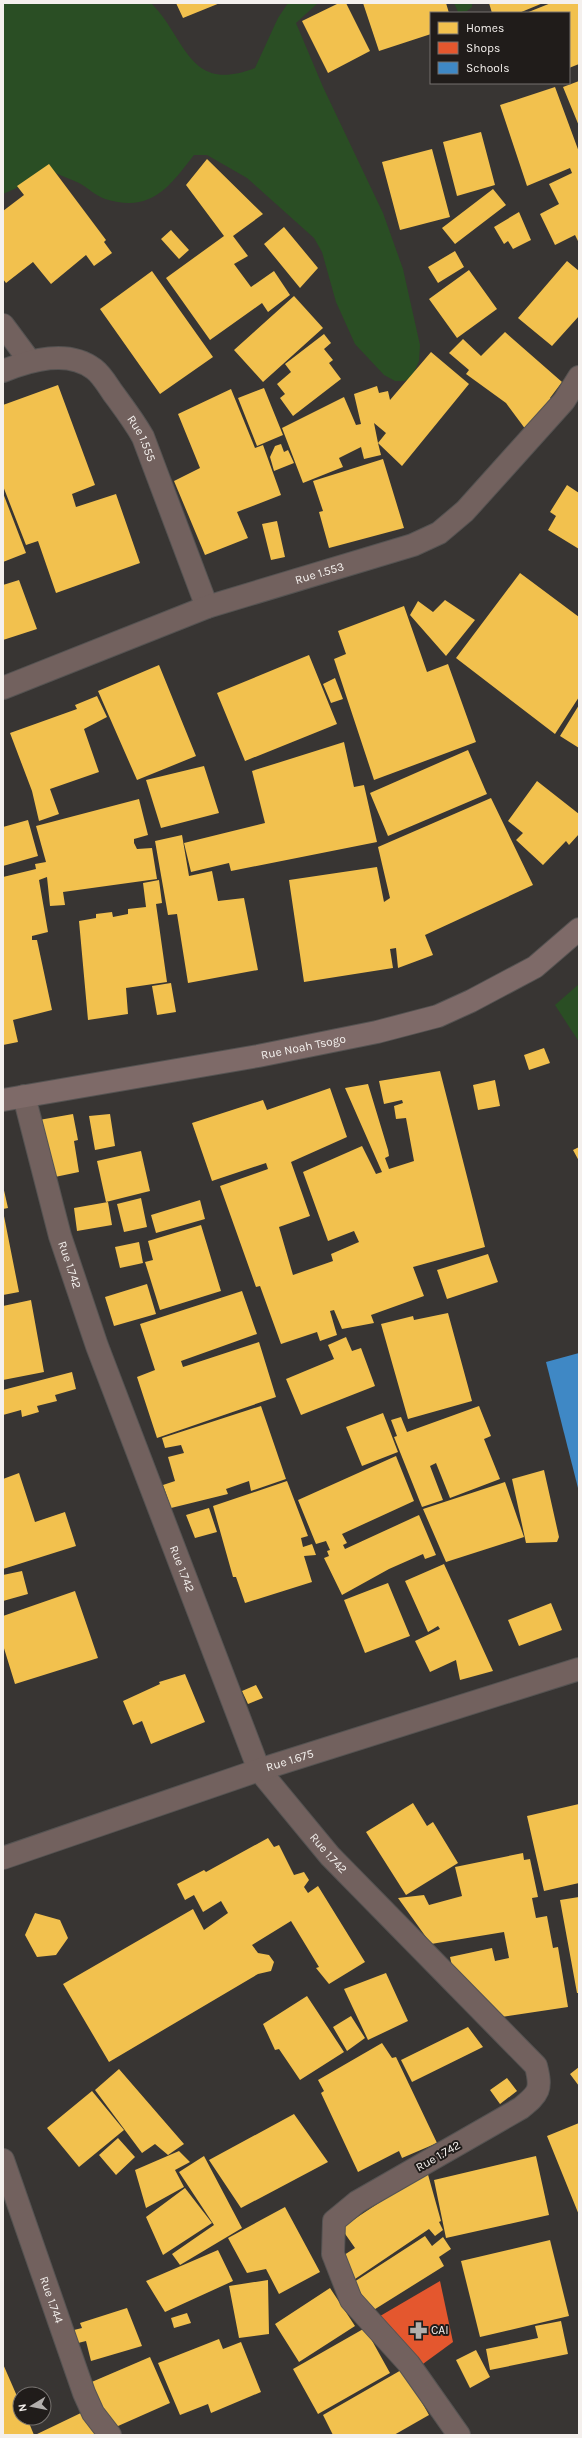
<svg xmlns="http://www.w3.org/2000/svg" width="582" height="2438" font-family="Karla,sans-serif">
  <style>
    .green { fill: #2a4e24 }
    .homes { fill: #f2c14e; fill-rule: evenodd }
    .shops { fill: #e4572e }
    .schools { fill: #3f88c5 }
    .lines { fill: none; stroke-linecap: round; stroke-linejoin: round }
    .street-casing { stroke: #555352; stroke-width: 24 }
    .secondary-casing { stroke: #555352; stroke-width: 24 }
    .street { stroke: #72615e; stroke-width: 22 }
    .secondary { stroke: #7e6a68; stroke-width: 22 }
    .labels { text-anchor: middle; stroke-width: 4; stroke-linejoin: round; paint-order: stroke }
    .street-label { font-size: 12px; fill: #f4f0ed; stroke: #201c1a }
    .poi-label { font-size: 12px; fill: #f4f0ed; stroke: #201c1a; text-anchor: start }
  </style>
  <rect width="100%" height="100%" fill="#383533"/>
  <!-- green -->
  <path class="green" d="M3,3H151C187,39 188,94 255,68L278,18L288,3H318L296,23L323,87L383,213L403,269L420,345L419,361L413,375L405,381H395L384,375L355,344L336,302L322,252L314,238L247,178L207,155H194C169,187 152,213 105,199C96,196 87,187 79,183C71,179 61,176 53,172L3,194Z
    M454,3H472V7L467,11L458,12Z
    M579,984V1042L555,1005Z"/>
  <!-- homes -->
  <path class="homes" d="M176,3H220L183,18Z
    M339,3H346L370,51L328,73L302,21Z
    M363,3H446L449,13H431V34L379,51Z
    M489,3H543L519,13H492Z
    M551,3H579V64L569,68V13H526Z
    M579,81V126L563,87Z
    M555,87L579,152V243L575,235L555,245L540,214L559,204L549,184L572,173L570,168L527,186L500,105Z
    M481,132L495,185L457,196L443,142Z
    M432,149L450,217L400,230L382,162Z
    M207,159L263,214L233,236L248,256L234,264L251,287L274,271L290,295L268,312L262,303L210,340L166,278L224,236L186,185Z
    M49,164L106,240L104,242L112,253L94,266L86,255L51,284L33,262L6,283L3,279V211L24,195L17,186Z
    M493,189L506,205L455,244L442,228Z
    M519,212L531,240L513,249L508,241L504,244L494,227Z
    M284,227L318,268L300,288L264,244Z
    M171,230L189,250L179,259L161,239Z
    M455,251L464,267L438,283L428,267Z
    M567,261L579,271V316L552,346L518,318Z
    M469,270L497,309L457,338L429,299Z
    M152,271L213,357L160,394L100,309Z
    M294,296L323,328L263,382L234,350Z
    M505,332L562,382L550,398L554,401L529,434L506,403L466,374L469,370L449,353L463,339L481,356Z
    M324,334L331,343L324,349L333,360L329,363L341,379L293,416L280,398L285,394L277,384L291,372L285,364Z
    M431,352L469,384L402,466L378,443L381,455L364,459L361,447L339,458L343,467L303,483L282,428L344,397L356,425L361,424L354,394L377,386L379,393L388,391L390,400ZM374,423L386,433L378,443Z
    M58,385L95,485L72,494L76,507L116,494L140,563L56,593L38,541L26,545L3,486V405Z
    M264,388L283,435L257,446L238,398Z
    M231,389L255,448L263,445L281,495L237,512L248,538L205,555L174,481L200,468L178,414Z
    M281,444L284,452L288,450L294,463L274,471L270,457L275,446Z
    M383,459L404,528L329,548L319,512L323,511L313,481Z
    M567,485L579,493V549L548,530L556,516L550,512Z
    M3,493L26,553L3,562Z
    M277,521L285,557L271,560L262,524Z
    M520,573L579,617V697L555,734L456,658Z
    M19,580L37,629L3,640V585Z
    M445,600L475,620L446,656L410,615L418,601L433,612Z
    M404,606L427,672L448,664L476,742L374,780L334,659L346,654L338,631Z
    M309,655L337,724L245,761L217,693Z
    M159,665L196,756L137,780L98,691Z
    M335,678L343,699L331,703L323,684Z
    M97,696L107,717L84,729L99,772L50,789L59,814L39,821L32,791L10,733L77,709L75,705Z
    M579,705V748L560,736Z
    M344,742L354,787L364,785L377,842L231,871L229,863L191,872L184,843L265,823L252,771Z
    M468,750L487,794L388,836L370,793Z
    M204,766L219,813L161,828L146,780Z
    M537,781L579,814V834L569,845L566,841L543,865L516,840L523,833L508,821Z
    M491,798L533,885L425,935L433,955L398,968L396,948L390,949L393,968L304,982L289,880L377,867L384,902L390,898L378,847Z
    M139,799L148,835L134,839V843L137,849L152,848L157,879L63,892L65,905L50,906L47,877L39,880L48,932L32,936V940H37L52,1010L13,1020L18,1042L3,1045V877L36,869L35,864L46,862L36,826Z
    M28,820L38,856L3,866V827Z
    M182,835L189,876L212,871L218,901L244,898L258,970L188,983L177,914L168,915L155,841Z
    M159,880L162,903L156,904L167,982L126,988L128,1014L88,1020L79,921L96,918V914L112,912L113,917L128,914V909L146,907L143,883Z
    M171,983L176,1012L157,1015L152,986Z
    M544,1048L550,1063L529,1070L524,1055Z
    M440,1071L485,1247L413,1267L424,1296L371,1315L374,1323L342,1329L334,1310L330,1311L337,1335L320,1341L317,1332L281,1344L260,1286L256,1287L220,1186L268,1169L266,1163L212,1181L192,1123L263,1100L267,1110L330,1088L347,1137L291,1162L310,1216L279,1227L293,1275L333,1261L331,1254L359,1242L354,1231L328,1241L303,1172L362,1146L376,1174L382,1172L345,1088L368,1084L388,1150L389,1156L385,1158L389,1169L414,1161L406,1118L396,1119L394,1106L403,1103L402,1100L384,1104L379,1081Z
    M495,1080L500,1106L478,1110L473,1085Z
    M73,1114L78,1140L74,1141L79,1172L50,1178L39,1120Z
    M110,1114L115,1146L95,1150L89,1116Z
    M579,1147V1161L573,1150Z
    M141,1151L150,1191L106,1202L97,1161Z
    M3,1186L8,1208L3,1209Z
    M141,1198L147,1227L124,1232L117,1204Z
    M200,1200L205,1219L156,1233L151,1215Z
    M108,1202L112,1225L77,1231L74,1208Z
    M3,1211L19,1292L3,1295Z
    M201,1225L221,1291L160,1310L145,1262L153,1260L148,1241Z
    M139,1242L143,1263L120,1268L115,1247Z
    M488,1254L498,1282L447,1299L437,1270Z
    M147,1284L156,1314L114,1326L105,1297Z
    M242,1291L257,1334L181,1361L183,1367L259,1342L276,1397L157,1438L137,1377L155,1370L140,1324Z
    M31,1300L44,1372L3,1380V1306Z
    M448,1313L472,1401L408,1419L381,1324L413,1316L414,1320Z
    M346,1337L352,1351L361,1348L375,1386L301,1415L286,1379L334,1359L328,1345Z
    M72,1372L76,1389L55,1395L57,1401L37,1406L39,1412L22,1417L21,1410L3,1415V1390Z
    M261,1406L286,1479L251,1491L249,1481L226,1489L228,1494L171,1508L163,1485L175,1481L168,1457L184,1453L181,1445L165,1448L162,1438Z
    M479,1406L491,1436L484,1439L500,1479L450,1498L436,1463L430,1466L443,1500L422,1507L394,1437L397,1436L391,1420L401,1417L407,1432Z
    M383,1413L398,1452L362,1466L346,1427Z
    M396,1456L414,1501L342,1534L347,1543L343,1545L345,1549L419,1515L436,1555L425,1559L423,1554L389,1569L342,1595L324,1558L329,1556L327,1551L330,1550L326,1541L316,1544L298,1500Z
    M544,1470L559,1537L557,1542L526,1543L512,1479Z
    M19,1473L35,1522L65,1512L76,1546L3,1569V1479Z
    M287,1481L308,1536L301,1538L303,1547L312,1544L316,1555L304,1556L312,1582L245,1603L236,1577H233L213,1506Z
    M505,1482L524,1537L446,1562L423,1509Z
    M209,1508L217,1532L195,1538L186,1515Z
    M444,1564L493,1671L460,1680L456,1660L430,1672L415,1641L440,1629L438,1626L428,1632L405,1581Z
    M22,1571L28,1594L3,1601V1575Z
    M388,1583L410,1636L365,1653L344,1600Z
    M75,1591L98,1658L15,1684L3,1645V1616Z
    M551,1603L562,1630L519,1646L508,1620Z
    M185,1674L205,1722L151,1744L142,1721L133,1725L123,1701L160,1684L159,1682Z
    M256,1685L263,1698L248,1704L242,1691Z
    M413,1803L427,1826L433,1822L458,1863L406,1895L366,1832Z
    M579,1804V1883L544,1891L527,1816Z
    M268,1838L274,1847L279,1845L294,1875L304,1872L309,1880L304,1887L308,1893L318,1886L365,1962L329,1984L316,1968L319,1967L291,1921L252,1945L258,1953L269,1955L274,1962L271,1971L258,1974L109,2062L63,1984L193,1909L204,1930L228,1913L221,1901L203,1912L194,1895L185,1900L177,1884L204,1870L206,1872Z
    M523,1853L524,1860L530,1859L538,1897L532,1898L536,1918L547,1916L553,1948L558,1947L568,2007L501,2017L453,1970L450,1957L492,1948L495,1961L509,1958L504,1932L431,1944L398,1898L424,1895L429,1905L462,1896L455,1867Z
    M579,1897V1993H577L560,1900Z
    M35,1913L60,1920L68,1938L56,1955L37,1957L25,1935Z
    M386,1973L408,2021L368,2040L344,1989Z
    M307,1996L344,2052L300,2080L279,2049L275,2050L263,2024Z
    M351,2016L365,2038L347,2051L333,2027Z
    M468,2027L483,2047L412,2082L401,2060Z
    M382,2043L392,2058L396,2057L437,2143L402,2158L399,2151L358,2172L321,2093L324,2091L318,2080Z
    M579,2067V2086L570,2074Z
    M119,2069L184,2144L168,2155L155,2144L142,2153L95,2090Z
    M507,2078L517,2091L500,2104L490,2090Z
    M92,2091L124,2130L79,2167L47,2128Z
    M294,2114L328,2162L241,2208L209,2160Z
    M579,2123V2215L547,2136Z
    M118,2138L135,2157L116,2175L99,2155Z
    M179,2151L190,2162L175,2170L184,2187L146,2208L135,2170Z
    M204,2156L242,2228L180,2265L172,2254L214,2225L179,2172Z
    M536,2156L549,2215L446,2238L434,2180Z
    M427,2171L441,2221L439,2222L443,2230L435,2236L429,2229L355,2279L341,2257L355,2248L341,2228Z
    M185,2188L212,2223L163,2255L146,2217Z
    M285,2207L320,2272L279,2294L266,2269L247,2273L228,2238Z
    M425,2236L432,2246L443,2237L451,2249L439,2257L444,2266L372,2311L354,2282Z
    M550,2240L569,2316L480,2337L461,2261Z
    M218,2250L233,2281L165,2312L146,2281Z
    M268,2280L269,2334L239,2338L229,2286Z
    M330,2288L355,2326L299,2362L275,2324Z
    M127,2308L142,2346L91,2361L86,2341L78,2343L74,2330L82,2328L80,2323Z
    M187,2313L191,2323L174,2328L171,2318Z
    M561,2321L568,2354L490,2370L486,2349L538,2338L535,2326Z
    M365,2328L390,2373L318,2414L293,2369Z
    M219,2339L223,2349L241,2342L261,2392L211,2413L208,2404L180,2415L158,2363Z
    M476,2350L490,2377L470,2388L456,2360Z
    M150,2357L170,2403L109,2430L87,2384Z
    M3,2364L20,2403V2418H27L34,2435H3Z
    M403,2369L429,2415L394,2435H333L323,2415Z
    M85,2411L96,2435H35Z"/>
  <!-- shops -->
  <path class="shops" d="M440,2281L453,2342L416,2369L375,2319Z"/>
  <!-- schools -->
  <path class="schools" d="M579,1353V1487L578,1488L546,1362Z"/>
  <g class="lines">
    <defs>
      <g id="street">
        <path d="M3,325L29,360"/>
        <path id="s1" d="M3,371C31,360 68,349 94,369C102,375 108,386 113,393C124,408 134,421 143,437L207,607"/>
        <path id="s2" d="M3,688L207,607L413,545L439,533L465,511L564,401L579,377"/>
        <path id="s3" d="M24,1096L60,1236L97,1346L259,1770L330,1856L536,2066C542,2090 539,2093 521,2108L357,2202L334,2221L333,2254L351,2300L409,2364L459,2435"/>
        <path id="s4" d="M3,1858L259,1770L579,1669"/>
        <path id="s5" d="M3,2160L84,2393L93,2413L110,2435"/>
      </g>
      <g id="secondary">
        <path id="s6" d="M3,1100L258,1056L377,1032L438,1016L471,1001L535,967L579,929"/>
      </g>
    </defs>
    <!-- street casing -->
    <use href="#street" class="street-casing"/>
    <!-- secondary casing -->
    <use href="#secondary" class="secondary-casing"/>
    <!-- street -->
    <use href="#street" class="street"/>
    <!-- secondary -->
    <use href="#secondary" class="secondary"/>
  </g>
  <!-- icons -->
  <defs>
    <symbol id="pharmacy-bare" viewBox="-9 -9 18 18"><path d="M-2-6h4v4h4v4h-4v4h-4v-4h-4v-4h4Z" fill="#b2afac" stroke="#201c1a" stroke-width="2.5" paint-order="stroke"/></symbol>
  </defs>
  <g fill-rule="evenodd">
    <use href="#pharmacy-bare" x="406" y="2318" width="25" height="25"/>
  </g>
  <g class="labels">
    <!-- street labels -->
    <g class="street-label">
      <text dy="4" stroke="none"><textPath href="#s1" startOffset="180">Rue 1.555</textPath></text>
      <text dy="4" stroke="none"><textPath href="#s2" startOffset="337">Rue 1.553</textPath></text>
      <text dy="4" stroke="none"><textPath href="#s6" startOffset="305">Rue Noah Tsogo</textPath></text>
      <text dy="4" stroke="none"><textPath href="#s3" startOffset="175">Rue 1.742</textPath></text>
      <text dy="4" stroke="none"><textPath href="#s3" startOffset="499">Rue 1.742</textPath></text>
      <text dy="4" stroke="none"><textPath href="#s4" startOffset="303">Rue 1.675</textPath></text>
      <text dy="4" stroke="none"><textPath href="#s3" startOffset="823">Rue 1.742</textPath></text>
      <text transform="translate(438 2156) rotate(-30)" y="4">Rue 1.742</text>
      <text dy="4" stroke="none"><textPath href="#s5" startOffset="148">Rue 1.744</textPath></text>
    </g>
    <!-- poi labels -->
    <g class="poi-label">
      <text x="431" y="2334">CAI</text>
    </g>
  </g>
  <!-- border -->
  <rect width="582" height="2438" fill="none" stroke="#f4f0ed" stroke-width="8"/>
  <!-- legend -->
  <rect x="430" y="12" width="140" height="72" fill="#201c1a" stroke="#75716e"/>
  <rect x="438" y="22" width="20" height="12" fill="#f2c14e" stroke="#75716e"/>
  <text x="466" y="32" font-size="12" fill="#f4f0ed">Homes</text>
  <rect x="438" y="42" width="20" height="12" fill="#e4572e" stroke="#75716e"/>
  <text x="466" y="52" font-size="12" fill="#f4f0ed">Shops</text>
  <rect x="438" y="62" width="20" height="12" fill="#3f88c5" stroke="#75716e"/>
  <text x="466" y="72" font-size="12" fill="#f4f0ed">Schools</text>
  <!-- north arrow -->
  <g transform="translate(32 2406) rotate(260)"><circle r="19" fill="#201c1a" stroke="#75716e"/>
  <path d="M0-3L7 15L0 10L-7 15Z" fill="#b2afac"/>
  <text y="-6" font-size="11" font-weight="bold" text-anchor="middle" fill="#f4f0ed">N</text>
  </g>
</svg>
